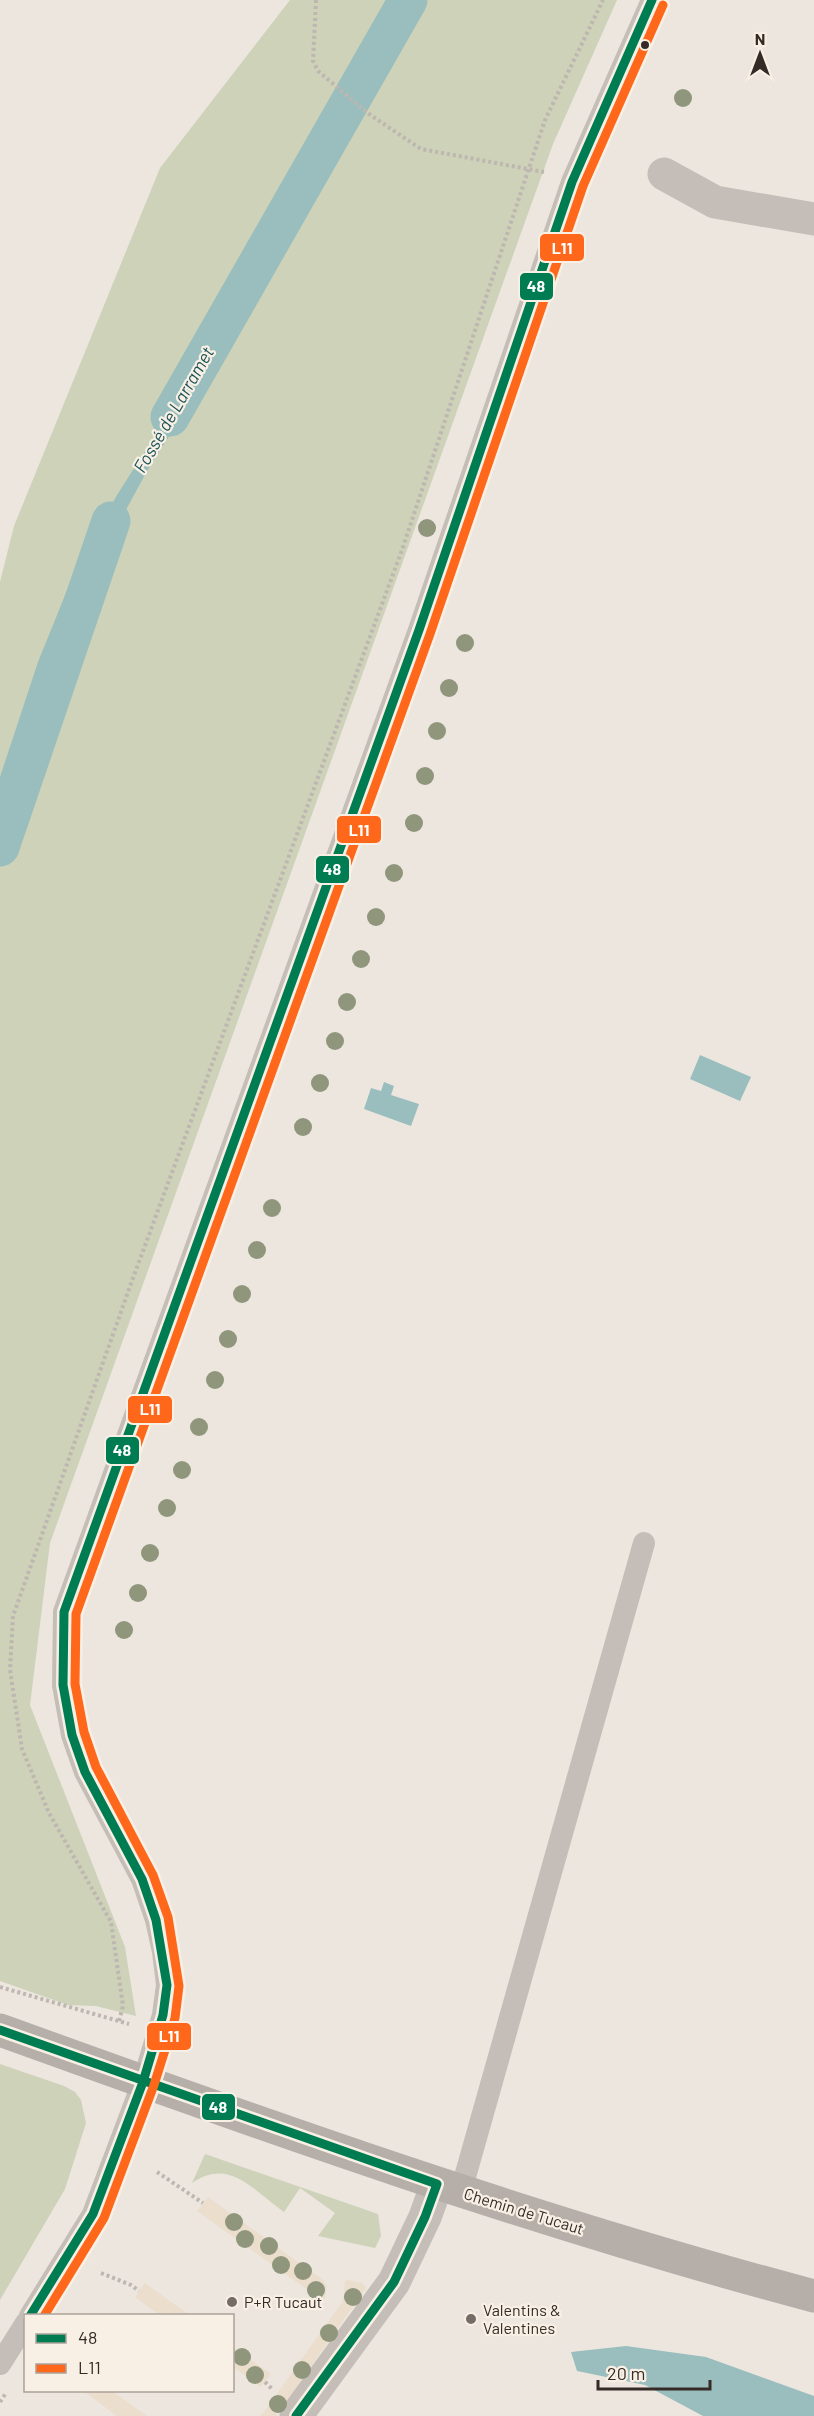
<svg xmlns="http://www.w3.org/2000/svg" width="814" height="2416" font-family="Barlow,sans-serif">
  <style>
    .green { fill: #cdd2b8 }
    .plaza { fill: #ebdecd }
    .water { fill: #9abebd }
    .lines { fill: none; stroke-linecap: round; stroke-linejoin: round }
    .canal { stroke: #9abebd; stroke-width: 39 }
    .path { stroke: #beb6b0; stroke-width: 4; stroke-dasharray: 3 3; stroke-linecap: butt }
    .lane { stroke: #c5beb8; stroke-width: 22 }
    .street { stroke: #c5beb8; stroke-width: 33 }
    .secondary { stroke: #b6aea8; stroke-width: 33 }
    .bus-1-casing { stroke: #f9f0e5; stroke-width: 14 }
    .bus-2-casing { stroke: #f9f0e5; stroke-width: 14 }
    .bus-1 { stroke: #007c52; stroke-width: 9 }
    .bus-2 { stroke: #ff671b; stroke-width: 9 }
    .tree { fill: #90967b }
    .bus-dot { fill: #352b26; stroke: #f9f0e5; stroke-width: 2 }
    .poi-dot { fill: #756c67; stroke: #f9f0e5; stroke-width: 2 }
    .labels { text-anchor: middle; stroke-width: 4.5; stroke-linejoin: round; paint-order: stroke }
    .street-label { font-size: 16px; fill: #352b26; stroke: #f9f0e5 }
    .poi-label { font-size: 16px; fill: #352b26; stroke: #f9f0e5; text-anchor: start }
    .water-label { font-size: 18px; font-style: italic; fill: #1b5357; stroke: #f9f0e5 }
    .line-badge { stroke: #f9f0e5; stroke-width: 2 }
    .badge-label { font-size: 16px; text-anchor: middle; font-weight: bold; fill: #fff }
  </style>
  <rect width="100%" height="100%" fill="#ece6df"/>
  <!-- green -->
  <path class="green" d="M290,0H617L553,144L50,1543L30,1705L125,1947L136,2016L96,2006L68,2005L0,1981V582L14,526L160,168Z
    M0,2064L64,2086L75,2092L81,2100L86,2123L65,2189L0,2300Z
    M205,2154L378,2214L381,2236L375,2248L318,2236L335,2213L300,2188L284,2212C253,2190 229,2157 192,2183Z"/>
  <!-- plaza -->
  <path class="plaza" d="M208,2197L323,2280L327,2286L325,2299L323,2301L197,2211Z
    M348,2280L362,2283L366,2288L276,2416H261L343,2301L345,2281Z
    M145,2283L168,2300L190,2315L158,2314L135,2297Z
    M232,2346L271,2374L261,2387L233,2367Z
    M86,2391H112L147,2416H117L85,2392Z"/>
  <!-- water -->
  <path class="water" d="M313,169L325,171L212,368L147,471L88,580L60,649L0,817V777L38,662L72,578L117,495L193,376Z
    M700,1055L751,1077L740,1101L690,1079Z
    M384,1082L394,1086L391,1095L419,1104L411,1126L364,1109L371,1088L381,1091Z
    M626,2346L706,2357L814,2396V2416H703L645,2385L577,2371L571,2352Z"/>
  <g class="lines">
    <!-- canal -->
    <path class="canal" d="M170,417L408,0
      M0,847L111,521"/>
    <!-- path -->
    <path class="path" d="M316,0L313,61L318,71L369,114L421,149L544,172
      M0,1987L129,2024
      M119,2021L123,2006L111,1922L49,1813L22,1749L10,1670L13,1616L133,1278L402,550L545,120L603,0
      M157,2172L203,2203
      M101,2273L131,2285L139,2291
      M265,2382L273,2390
      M0,2402L6,2393"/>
    <!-- lane -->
    <path class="lane" d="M461,2191L644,1543
      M30,2316L93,2214L143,2082L163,2015L167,1985L163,1952L156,1920L142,1879L85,1772L72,1735L63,1685L64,1612L419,630L572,182L652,0
      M0,2364L26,2323"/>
    <!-- street -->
    <path class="street" d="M664,174L715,202L814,219
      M296,2416L394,2282L425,2217L437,2184"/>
    <!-- secondary -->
    <path class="secondary" d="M0,2030C268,2127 538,2223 814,2296"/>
    <defs>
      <path id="bus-1" d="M0,2030L437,2184
        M30,2316L93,2214L143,2082L163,2015L167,1985L156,1920L142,1879L85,1772L72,1735L63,1685L64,1612L419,630L572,182L652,0
        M296,2416L394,2282L425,2217L437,2184"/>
      <path id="bus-2" d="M44,2316L104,2218L154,2085L175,2018L179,1986L168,1917L153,1875L96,1767L84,1732L75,1684L76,1614L430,634L583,186L663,5"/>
    </defs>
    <!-- bus-1 casing -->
    <use href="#bus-1" class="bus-1-casing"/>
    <!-- bus-2 casing -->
    <use href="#bus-2" class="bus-2-casing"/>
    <!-- bus-1 -->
    <use href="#bus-1" class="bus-1"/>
    <!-- bus-2 -->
    <use href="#bus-2" class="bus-2"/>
  </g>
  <!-- trees -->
  <g class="tree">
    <circle cx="683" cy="98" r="9"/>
    <circle cx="427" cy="528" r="9"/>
    <circle cx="465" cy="643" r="9"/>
    <circle cx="449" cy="688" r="9"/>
    <circle cx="437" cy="731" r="9"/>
    <circle cx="425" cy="776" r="9"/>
    <circle cx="414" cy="823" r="9"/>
    <circle cx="394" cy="873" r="9"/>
    <circle cx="376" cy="917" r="9"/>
    <circle cx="361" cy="959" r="9"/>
    <circle cx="347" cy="1002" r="9"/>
    <circle cx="335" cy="1041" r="9"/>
    <circle cx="320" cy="1083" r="9"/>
    <circle cx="303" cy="1127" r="9"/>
    <circle cx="272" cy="1208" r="9"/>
    <circle cx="257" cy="1250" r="9"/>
    <circle cx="242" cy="1294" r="9"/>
    <circle cx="228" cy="1339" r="9"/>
    <circle cx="215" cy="1380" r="9"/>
    <circle cx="199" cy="1427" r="9"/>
    <circle cx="182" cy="1470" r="9"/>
    <circle cx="167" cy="1508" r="9"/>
    <circle cx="150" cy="1553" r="9"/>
    <circle cx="138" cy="1593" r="9"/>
    <circle cx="124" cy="1630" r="9"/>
    <circle cx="234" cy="2222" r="9"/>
    <circle cx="245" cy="2239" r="9"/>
    <circle cx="269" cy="2246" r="9"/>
    <circle cx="281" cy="2265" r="9"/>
    <circle cx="303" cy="2271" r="9"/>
    <circle cx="316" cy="2290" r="9"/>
    <circle cx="353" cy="2297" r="9"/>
    <circle cx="329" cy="2333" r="9"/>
    <circle cx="242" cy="2357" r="9"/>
    <circle cx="302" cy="2370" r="9"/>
    <circle cx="255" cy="2375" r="9"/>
    <circle cx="278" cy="2404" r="9"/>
  </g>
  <!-- markers -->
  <circle class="bus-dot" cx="645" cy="45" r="5"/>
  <g class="poi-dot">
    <circle cx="232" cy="2302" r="6"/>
    <circle cx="471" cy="2319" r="6"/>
  </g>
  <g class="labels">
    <!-- street labels -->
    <g class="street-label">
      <text transform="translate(524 2211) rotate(17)" y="6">Chemin de Tucaut</text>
    </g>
    <!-- poi labels -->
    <g class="poi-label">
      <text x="244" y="2308">P+R Tucaut</text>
      <text x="483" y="2316">Valentins &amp;<tspan x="483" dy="18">Valentines</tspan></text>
    </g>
    <!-- water labels -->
    <g class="water-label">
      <text transform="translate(174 410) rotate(-60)" y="6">Fossé de Larramet</text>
    </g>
  </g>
  <g class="line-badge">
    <rect x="539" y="233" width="46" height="29" rx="6" fill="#ff671b"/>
    <rect x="519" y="272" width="35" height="29" rx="6" fill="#007c52"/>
    <rect x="336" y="815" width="46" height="29" rx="6" fill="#ff671b"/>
    <rect x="315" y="855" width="35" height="29" rx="6" fill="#007c52"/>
    <rect x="127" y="1395" width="46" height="29" rx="6" fill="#ff671b"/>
    <rect x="105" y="1436" width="35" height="29" rx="6" fill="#007c52"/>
    <rect x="146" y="2022" width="46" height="29" rx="6" fill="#ff671b"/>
    <rect x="201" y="2093" width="35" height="28" rx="6" fill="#007c52"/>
  </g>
  <g class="badge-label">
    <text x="562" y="254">L11</text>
    <text x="536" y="292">48</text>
    <text x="359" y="836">L11</text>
    <text x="332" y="875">48</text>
    <text x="150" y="1415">L11</text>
    <text x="122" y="1456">48</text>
    <text x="169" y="2042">L11</text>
    <text x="218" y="2113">48</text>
  </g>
  <!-- legend -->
  <rect x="24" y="2314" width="210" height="78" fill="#f9f0e5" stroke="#aba199" stroke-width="1.5"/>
  <rect x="36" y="2334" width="30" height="9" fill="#007c52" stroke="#aba199" stroke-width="1.5"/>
  <text x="78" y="2344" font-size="18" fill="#352b26">48</text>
  <rect x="36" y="2364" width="30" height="9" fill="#ff671b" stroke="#aba199" stroke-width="1.5"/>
  <text x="78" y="2374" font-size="18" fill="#352b26">L11</text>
  <!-- north arrow -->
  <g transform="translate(760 54)" stroke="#f9f0e5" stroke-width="4.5" paint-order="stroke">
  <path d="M0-4.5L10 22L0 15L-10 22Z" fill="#352b26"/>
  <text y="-9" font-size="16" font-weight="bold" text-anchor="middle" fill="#352b26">N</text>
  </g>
  <!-- scale -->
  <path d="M598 2380v9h112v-9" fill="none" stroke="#352b26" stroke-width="3"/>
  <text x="607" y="2380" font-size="18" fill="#352b26" stroke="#f9f0e5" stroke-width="4.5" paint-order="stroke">20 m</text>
</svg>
